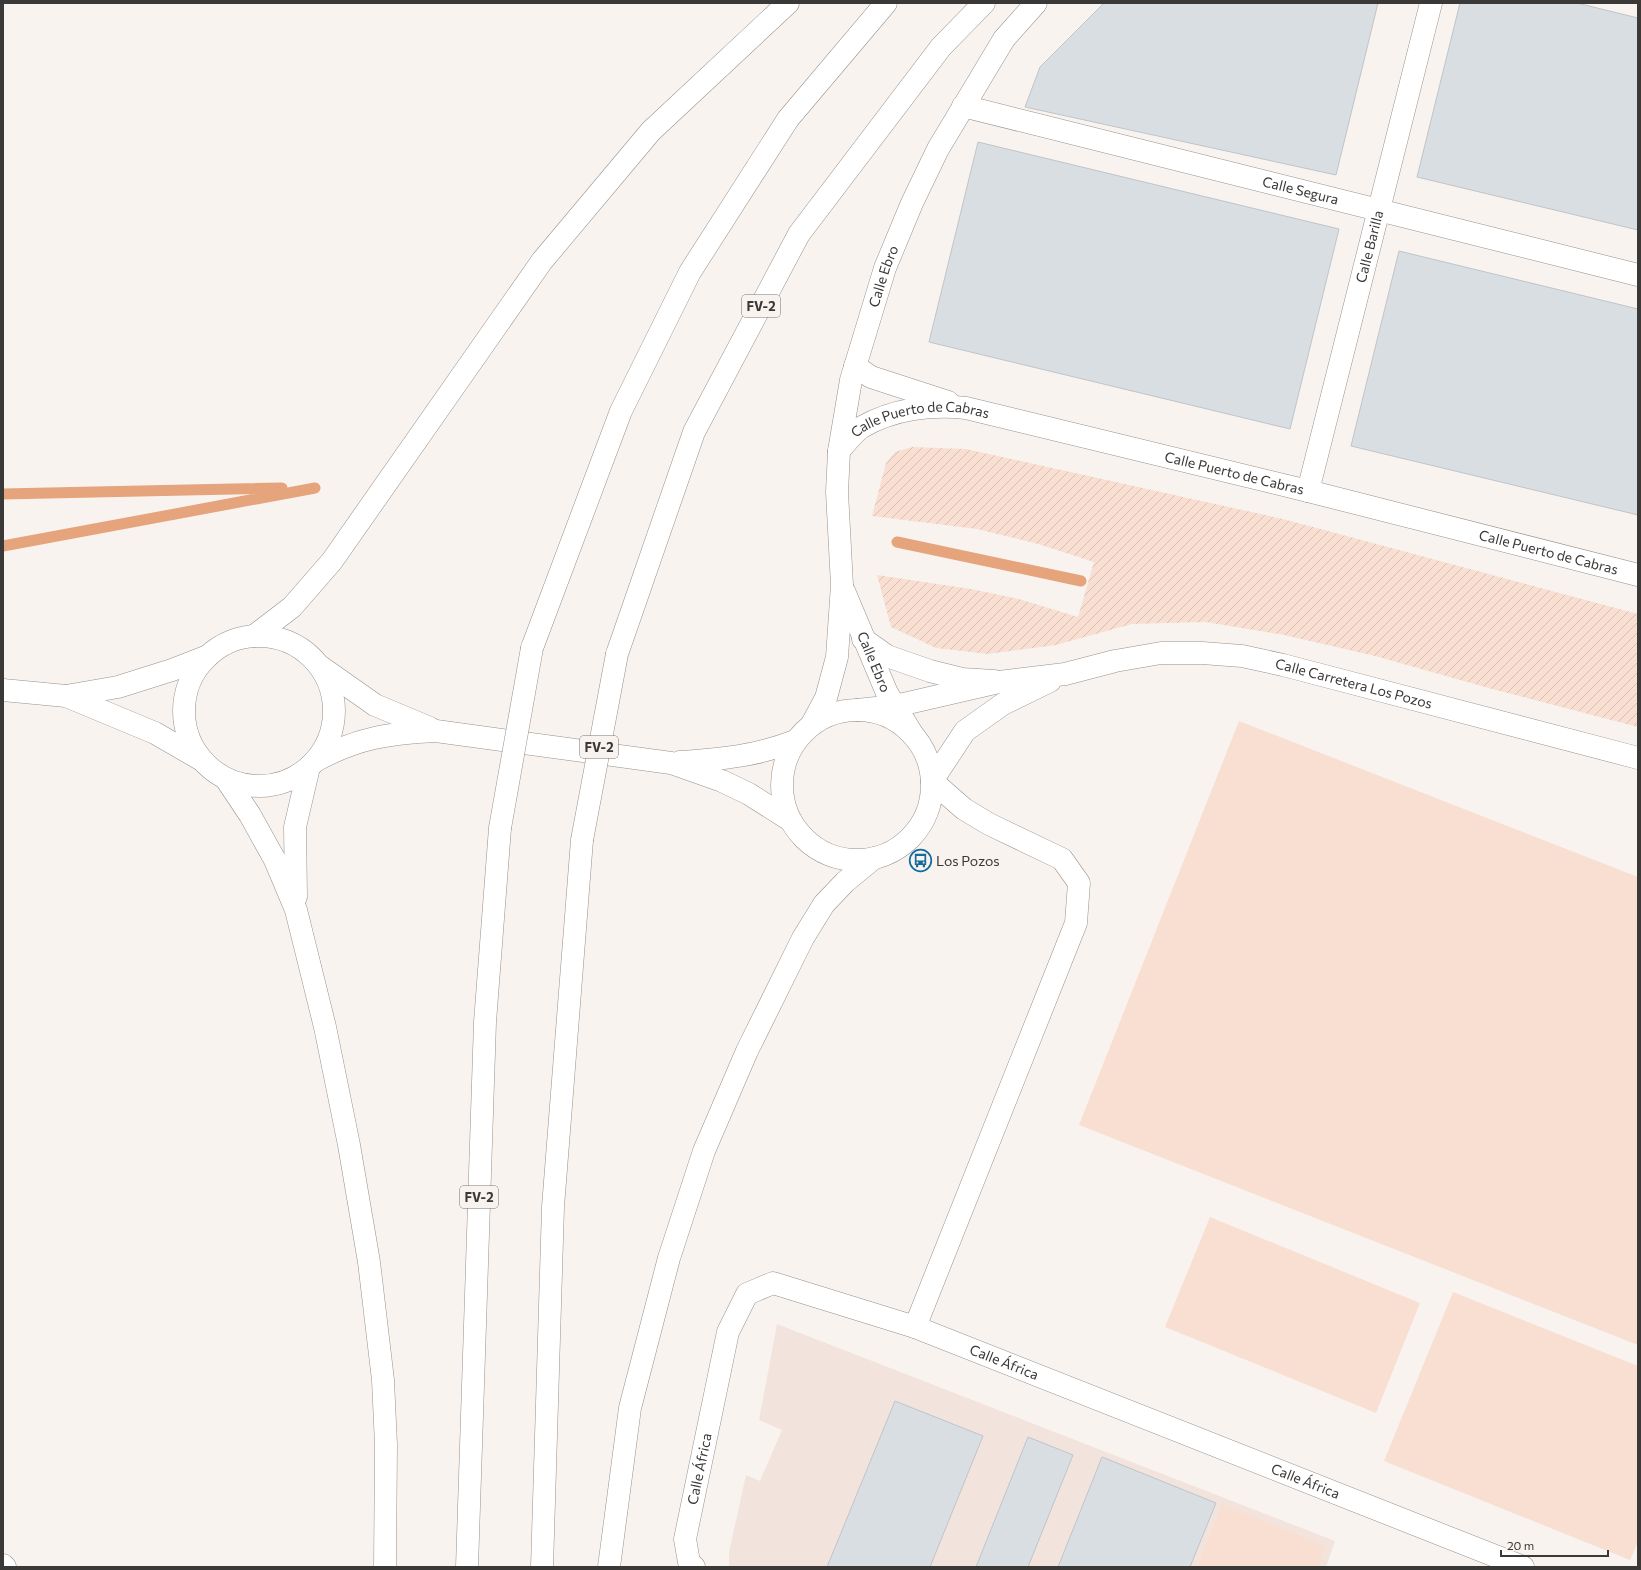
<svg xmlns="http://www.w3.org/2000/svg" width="1641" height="1570" font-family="Commissioner,sans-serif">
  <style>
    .built { fill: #f2e4dd }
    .garden { fill: url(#garden-furrows) }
    .pitch { fill: #f8dfd1 }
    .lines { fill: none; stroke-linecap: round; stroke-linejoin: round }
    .stream { stroke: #e6a47c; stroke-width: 11 }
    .building { fill: #d9dee3; stroke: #bfc4c8 }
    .minor-casing { stroke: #96918d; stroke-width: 23 }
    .major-casing { stroke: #96918d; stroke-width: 23 }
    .highway-casing { stroke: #96918d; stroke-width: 23 }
    .minor { stroke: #fff; stroke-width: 22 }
    .major { stroke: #fff; stroke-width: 22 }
    .highway { stroke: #fff; stroke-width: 22 }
    .highway-bridge-casing { stroke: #96918d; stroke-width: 23; stroke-linecap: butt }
    .highway-bridge { stroke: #fff; stroke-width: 22 }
    .labels { text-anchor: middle; stroke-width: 3; stroke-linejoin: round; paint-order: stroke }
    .shield { fill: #f9f3ef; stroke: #74716f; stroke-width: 1 }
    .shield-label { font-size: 13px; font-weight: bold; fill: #3b3938 }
    .street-label { font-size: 14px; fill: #3b3938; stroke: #f9f3ef }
    .poi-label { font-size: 14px; fill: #3b3938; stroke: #f9f3ef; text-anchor: start }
  </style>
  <defs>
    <pattern id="garden-furrows" width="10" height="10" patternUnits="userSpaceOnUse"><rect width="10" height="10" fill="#f8dfd1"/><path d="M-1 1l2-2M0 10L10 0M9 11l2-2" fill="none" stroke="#d6c0b4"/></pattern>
  </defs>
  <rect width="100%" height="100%" fill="#f9f3ef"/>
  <!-- built -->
  <path class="built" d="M777,1324L1335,1541L1326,1567H729V1552L746,1475L760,1481L782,1430L759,1420Z"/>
  <!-- garden -->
  <path class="garden" d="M912,447L966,449L1283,519L1638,614V727L1492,689L1375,656L1284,635L1206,622L1132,624L1056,645L988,654L936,648L891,627L877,575L971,589L1019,599L1078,617L1094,562L1038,544L977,529L872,516L886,463L895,452Z"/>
  <!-- pitch -->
  <path class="pitch" d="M1239,721L1638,877V1345L1079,1125Z
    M1210,1217L1420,1303L1376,1413L1165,1327Z
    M1453,1292L1638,1366V1542L1630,1560L1384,1461Z
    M1222,1504L1326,1546L1318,1567H1197Z"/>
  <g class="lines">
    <!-- stream -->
    <path class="stream" d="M3,494L282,488
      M897,542L1081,581
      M3,546L315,488"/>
  </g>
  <!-- building -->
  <path class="building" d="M1104,3H1378L1336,175L1025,107L1040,67Z
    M1460,3H1577L1638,18V230L1417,177Z
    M978,142L1339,229L1290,429L929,342Z
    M1399,251L1638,309V515L1351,446Z
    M895,1401L983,1436L930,1567H827Z
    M1028,1437L1073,1455L1028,1567H976Z
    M1102,1457L1216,1503L1190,1567H1058Z"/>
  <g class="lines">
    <defs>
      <g id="minor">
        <path id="s1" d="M963,106L1638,275"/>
        <path d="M855,366L871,377L948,402"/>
        <path id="s2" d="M839,451C846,443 853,433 862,427C893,409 932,404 966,408L1308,491L1638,575"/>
        <path id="s3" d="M1308,491L1431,3"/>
        <path id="s4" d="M844,591L887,693L913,735"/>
        <path d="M863,639L887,656L930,671L962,679L994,681"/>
        <path d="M3,690L66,696"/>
        <path id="s5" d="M812,724L826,698L837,657L842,585L837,492L839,451L851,380L885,268L912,203L938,149L1004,39L1036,3"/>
        <path d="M200,759L155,733L66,696L118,687L172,670L208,656"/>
        <path d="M226,779L250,815L275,860L296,910L325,1027L349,1145L369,1262L383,1380L386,1445L385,1567"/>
        <path d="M296,897L295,827L309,767"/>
        <path d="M915,1327L1076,923L1079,883L1062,859L989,824L964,809L932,781"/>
        <path d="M3,1565L5,1567"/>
        <path id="s6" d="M694,1567L689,1562L685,1539L728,1332L747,1294L773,1283L915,1327L1523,1567"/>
      </g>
      <g id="major">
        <circle cx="259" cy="711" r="75"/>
        <path d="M321,667L375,705L430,728"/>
        <path id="s7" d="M857,710L895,706L999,682L1065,674L1115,661L1161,653H1202L1242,656L1283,665L1638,758"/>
        <circle cx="857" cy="785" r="75"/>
        <path d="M315,761C357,738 390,733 436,731L671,763L722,781L749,794L790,820"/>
        <path d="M680,762C722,759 756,756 795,741"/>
        <path d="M932,781L965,731L1003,704L1050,681"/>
      </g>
      <path id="highway" d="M254,636L292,607L332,561L542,261L651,131L788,3
        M532,648L621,411L690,272L788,119L886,3
        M617,654L694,432L799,234L941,47L984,3
        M467,1567L485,1022L500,828
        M542,1567L553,1207L582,840
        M609,1567L630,1408L669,1258L704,1151L747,1051L803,938L824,904L845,882L874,858"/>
    </defs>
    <!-- minor casing -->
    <use href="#minor" class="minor-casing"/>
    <!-- major casing -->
    <use href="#major" class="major-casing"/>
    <!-- highway casing -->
    <use href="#highway" class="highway-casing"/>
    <!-- minor -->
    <use href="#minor" class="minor"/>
    <!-- major -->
    <use href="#major" class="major"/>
    <!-- highway -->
    <use href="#highway" class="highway"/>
    <defs>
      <path id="highway-bridge" d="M500,828L532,648
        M582,840L617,654"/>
    </defs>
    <!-- highway-bridge casing -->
    <use href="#highway-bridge" class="highway-bridge-casing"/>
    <!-- highway-bridge -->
    <use href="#highway-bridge" class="highway-bridge"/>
  </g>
  <!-- icons -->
  <defs>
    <symbol id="bus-ring" viewBox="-11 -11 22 22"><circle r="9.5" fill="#f9f3ef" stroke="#156b9b" stroke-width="1.5"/><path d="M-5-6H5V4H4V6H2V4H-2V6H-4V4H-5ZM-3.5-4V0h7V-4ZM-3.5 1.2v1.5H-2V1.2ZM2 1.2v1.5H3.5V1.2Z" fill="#156b9b"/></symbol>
  </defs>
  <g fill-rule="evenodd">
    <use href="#bus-ring" x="908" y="848" width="25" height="25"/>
  </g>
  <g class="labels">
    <!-- shield labels -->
    <g class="shield">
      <rect x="742" y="295" width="38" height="22" rx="3"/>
      <rect x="580" y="736" width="38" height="22" rx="3"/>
      <rect x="460" y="1186" width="38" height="22" rx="3"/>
    </g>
    <g class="shield-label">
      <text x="761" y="311">FV-2</text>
      <text x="599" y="752">FV-2</text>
      <text x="479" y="1202">FV-2</text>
    </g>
    <!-- street labels -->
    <g class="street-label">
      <text dy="5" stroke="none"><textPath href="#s1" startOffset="348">Calle Segura</textPath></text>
      <text dy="5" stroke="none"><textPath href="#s3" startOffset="252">Calle Barilla</textPath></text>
      <text dy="5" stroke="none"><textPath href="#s5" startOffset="459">Calle Ebro</textPath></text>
      <text dy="5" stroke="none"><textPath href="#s2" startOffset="93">Calle Puerto de Cabras</textPath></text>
      <text dy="5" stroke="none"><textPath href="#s2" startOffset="417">Calle Puerto de Cabras</textPath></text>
      <text dy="5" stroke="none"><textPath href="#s2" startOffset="741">Calle Puerto de Cabras</textPath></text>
      <text dy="5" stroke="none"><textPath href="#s4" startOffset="77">Calle Ebro</textPath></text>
      <text dy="5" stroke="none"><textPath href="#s7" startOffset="506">Calle Carretera Los Pozos</textPath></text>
      <text dy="5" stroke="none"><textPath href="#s6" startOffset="557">Calle África</textPath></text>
      <text dy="5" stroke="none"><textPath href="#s6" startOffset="102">Calle África</textPath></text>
      <text dy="5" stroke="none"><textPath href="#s6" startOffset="881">Calle África</textPath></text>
    </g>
    <!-- poi labels -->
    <g class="poi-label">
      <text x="936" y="866">Los Pozos</text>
    </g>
  </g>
  <!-- border -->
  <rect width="1641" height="1570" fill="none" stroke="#3b3938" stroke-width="8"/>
  <!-- scale -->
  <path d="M1501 1550v6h107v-6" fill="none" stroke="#3b3938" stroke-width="2"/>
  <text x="1507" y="1550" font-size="12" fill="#3b3938" stroke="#f9f3ef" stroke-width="3" paint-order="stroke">20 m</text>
</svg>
